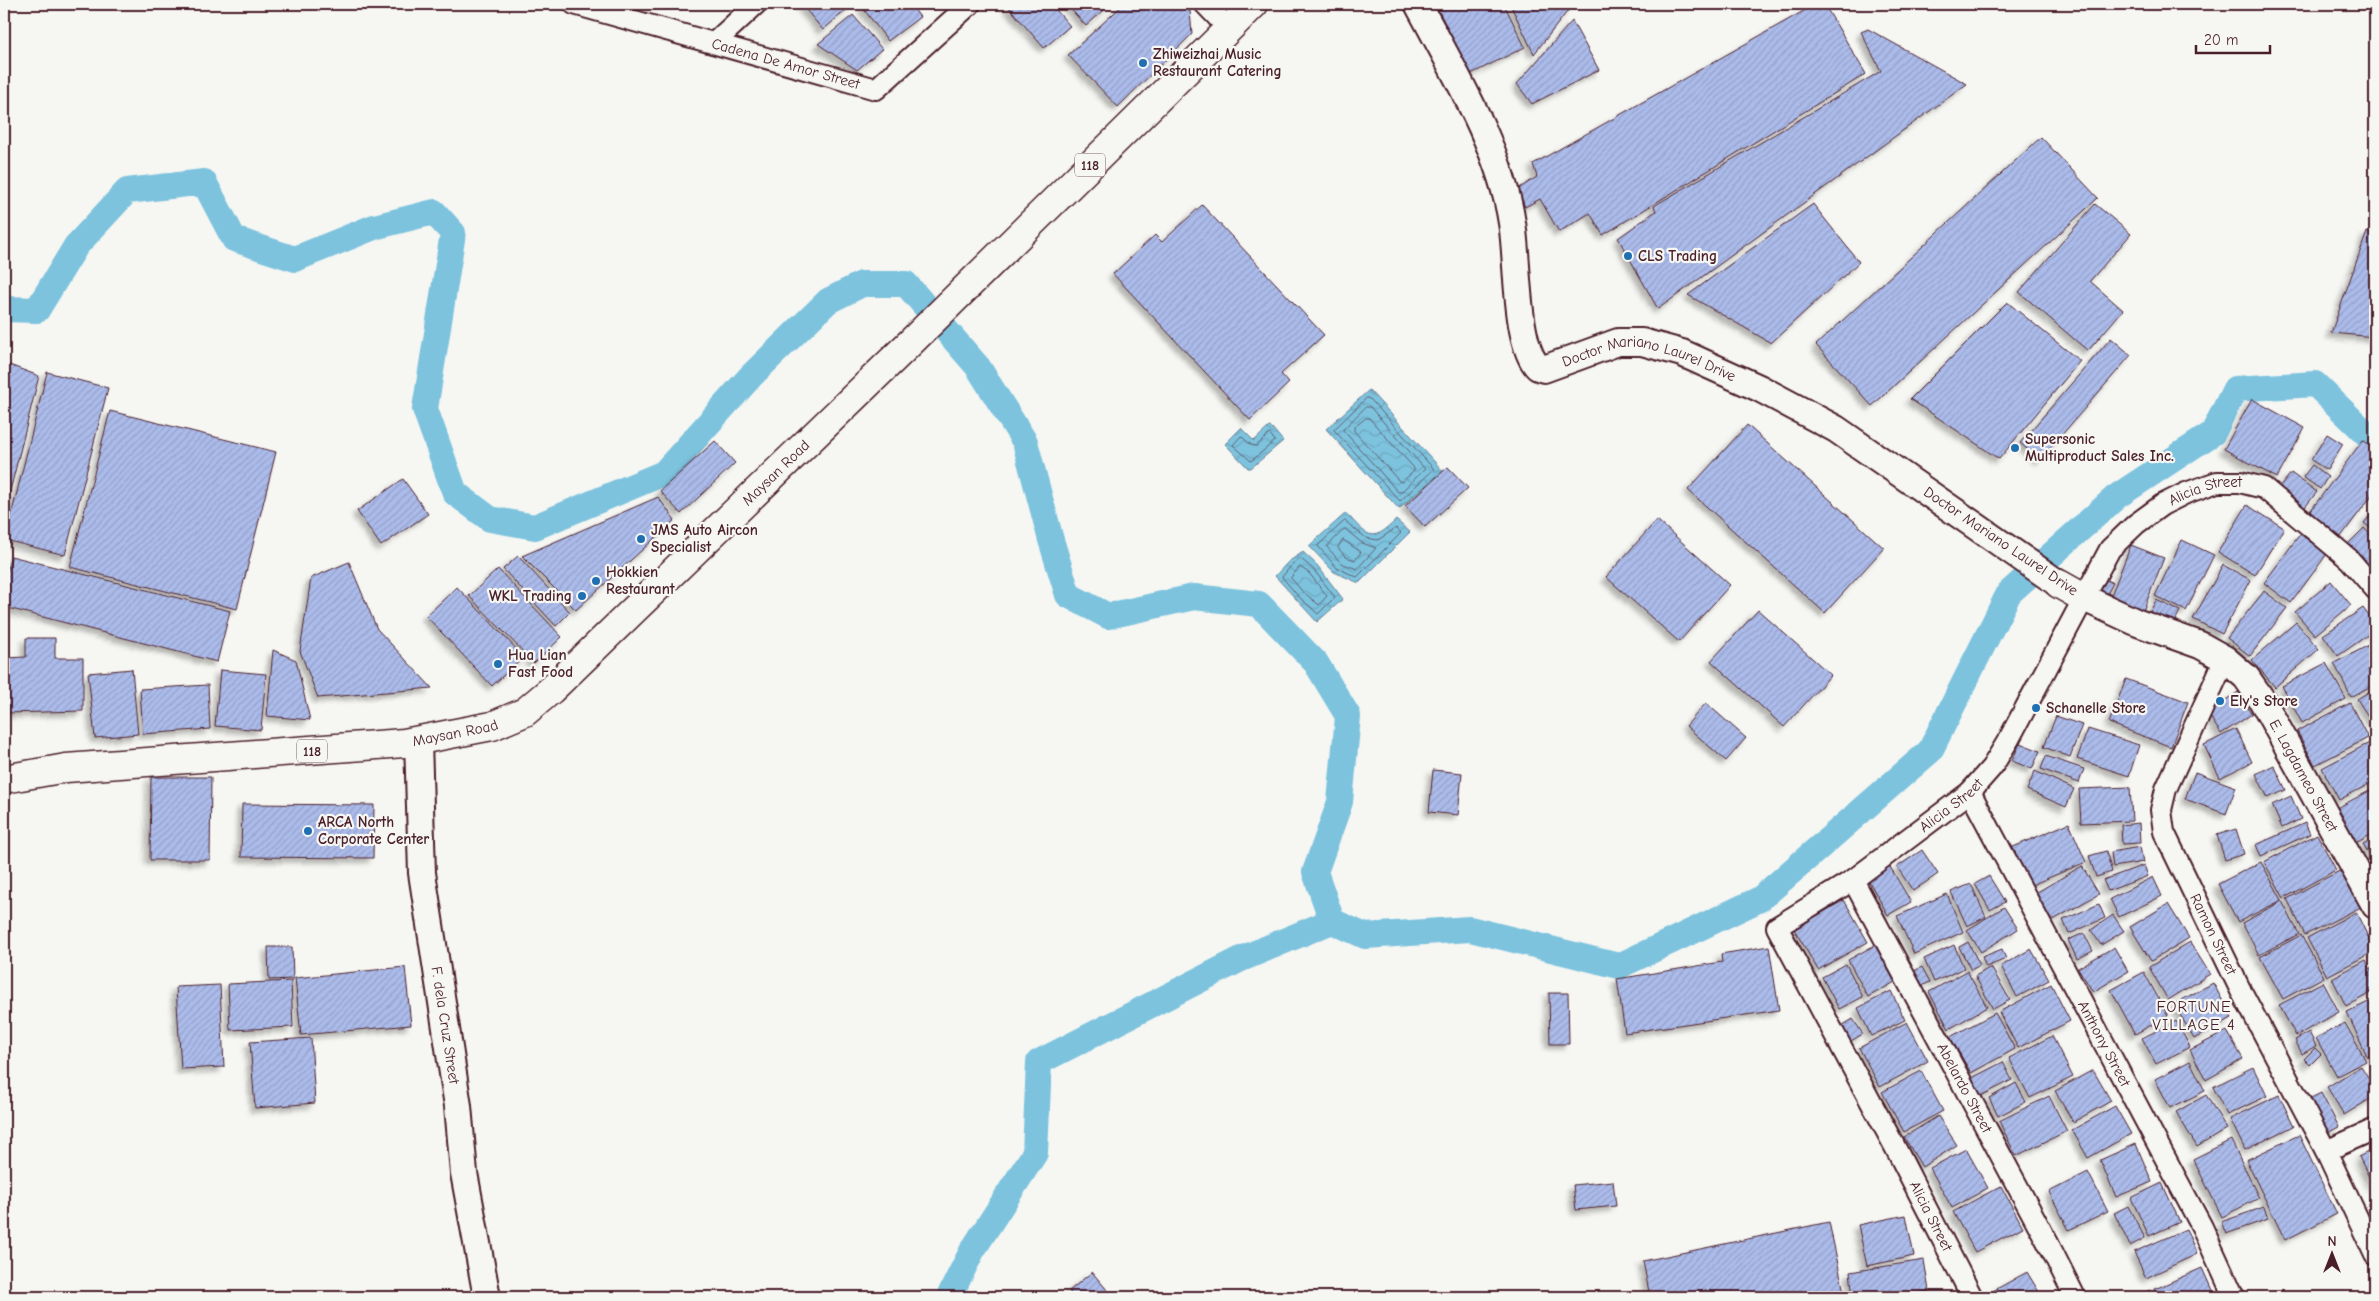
<svg xmlns="http://www.w3.org/2000/svg" width="2379" height="1301" font-family="'Comic Neue',sans-serif">
  <style>
    .water { fill: url(#water-waves); stroke: #698196 }
    .lines { fill: none; stroke-linecap: round; stroke-linejoin: round }
    .shore { stroke: #5e6173; stroke-width: 1 }
    .canal { stroke: #7dc3de; stroke-width: 26 }
    .building { fill: url(#building-hatch); stroke: #4a1f2b; filter: url(#shadow) }
    .minor-casing { stroke: #4a1f2b; stroke-width: 24 }
    .tertiary-casing { stroke: #4a1f2b; stroke-width: 30 }
    .secondary-casing { stroke: #4a1f2b; stroke-width: 31 }
    .primary-casing { stroke: #4a1f2b; stroke-width: 31 }
    .minor { stroke: #f6f6f2; stroke-width: 20 }
    .tertiary { stroke: #f6f6f2; stroke-width: 26 }
    .secondary { stroke: #f6f6f2; stroke-width: 28 }
    .primary { stroke: #f6f6f2; stroke-width: 28 }
    .poi-dot { fill: #1f6fb2; stroke: #f6f6f2; stroke-width: 2 }
    .labels { text-anchor: middle; stroke-width: 4.5; stroke-linejoin: round; paint-order: stroke }
    .shield { fill: #f6f6f2; stroke: #7e6067; stroke-width: 1 }
    .shield-label { font-size: 14px; font-weight: bold; fill: #4a1f2b }
    .poi-label { font-size: 15px; font-weight: bold; fill: #4a1f2b; stroke: #f6f6f2; text-anchor: start }
    .street-label { font-size: 15px; fill: #4a1f2b; stroke: #f6f6f2 }
    .neighbourhood-label { font-size: 16px; letter-spacing: 1px; fill: #4a1f2b; stroke: #f6f6f2 }
  </style>
  <defs>
    <pattern id="water-waves" width="16" height="10" patternUnits="userSpaceOnUse" patternTransform="scale(1.25)"><rect width="16" height="10" fill="#7dc3de"/><path d="M0 5q4-4 8 0t8 0" fill="none" stroke="#6ea7bf"/></pattern>
    <pattern id="building-hatch" width="6" height="6" patternUnits="userSpaceOnUse" patternTransform="scale(1.25)"><rect width="6" height="6" fill="#abbbea"/><path d="M-1 1l2-2M0 6l6-6M5 7l2-2" fill="none" stroke="#95a0c9"/></pattern>
    <filter id="shadow"><feDropShadow dx="-4.5" dy="4.5" stdDeviation="2.5" flood-color="#0004"/></filter>
  </defs>
  <rect width="100%" height="100%" fill="#f6f6f2"/>
  <filter id="ink" filterUnits="userSpaceOnUse"><feTurbulence type="fractalNoise" baseFrequency=".02" numOctaves="2"/><feDisplacementMap in="SourceGraphic" scale="10" xChannelSelector="R" yChannelSelector="G"/><feConvolveMatrix kernelMatrix="1 2 1 2 8 2 1 2 1" color-interpolation-filters="sRGB"/></filter>
  <g filter="url(#ink)">
    <!-- water -->
    <path class="water" d="M1369,390L1443,471L1399,509L1326,429Z
      M1269,427L1272,428L1283,441L1251,468H1248L1225,444L1241,428L1254,441Z
      M1346,513C1367,535 1371,545 1396,520L1410,532L1359,583L1334,572L1309,546Z
      M1303,552L1317,565L1343,599L1317,622L1275,576L1288,562Z"/>
    <g class="lines">
      <!-- shore -->
      <path class="shore" d="M1367,398L1370,399L1434,469L1400,501L1334,430Z
        M1366,407H1370L1425,469L1401,492H1398L1343,430Z
        M1366,418H1369L1414,468V471L1402,482L1399,481L1354,431V428Z
        M1270,434L1275,441L1251,461L1233,445L1241,436L1251,445L1256,446Z
        M1345,521L1366,538L1378,540L1396,528L1401,533L1357,577L1337,568L1318,546Z
        M1345,529L1362,543L1376,548L1357,569L1341,563L1327,547Z
        M1343,540L1361,552L1355,560L1346,557L1338,548Z
        M1301,559L1313,569L1335,597L1318,614L1298,596L1282,577L1291,566Z
        M1300,567L1309,573L1327,596L1319,605L1302,591L1291,578Z"/>
      <!-- canal -->
      <path class="canal" d="M4,309L37,310L76,246L127,191L204,182L234,239L295,259L374,227L434,212L453,233L425,409L455,493L490,519L535,527L664,473L751,376L828,301L862,284H906L978,367L1025,442L1051,540L1068,595L1108,616L1194,597L1259,604L1316,663L1348,716L1340,802L1315,872L1332,921L1365,936L1470,929L1619,966L1760,899L1930,751L2009,593L2116,497L2213,433L2235,389L2315,384L2375,442
        M949,1297L972,1251L1035,1153L1039,1062L1241,959L1332,921"/>
    </g>
    <!-- building -->
    <path class="building" d="M801,4H853L823,30Z
      M866,4H910L920,17L888,41L862,7Z
      M1006,4H1051L1070,26L1044,48Z
      M1066,4H1111L1086,26Z
      M1124,4H1182L1190,11L1192,34L1118,107L1068,55Z
      M1435,4H1504L1525,47L1471,74Z
      M1510,4H1568L1570,8L1534,54Z
      M1816,4H1824L1866,74L1603,235L1590,213L1559,232L1540,199L1525,207L1518,189L1537,177L1533,164Z
      M853,15L882,49L857,70L818,44Z
      M1572,21L1599,70L1532,104L1517,84Z
      M1868,29L1967,84L1658,309L1618,238L1656,211L1654,206L1881,71L1861,32Z
      M2041,137L2098,198L1872,406L1816,345Z
      M1813,204L1859,262L1771,343L1688,295Z
      M2095,204L2131,234L2090,281L2123,310L2088,351L2019,292Z
      M1202,205L1324,335L1281,374L1289,383L1250,420L1113,274L1155,235L1162,242Z
      M2367,232L2375,235V337L2331,333Z
      M2007,302L2080,361L1999,459L1910,399Z
      M2111,338L2131,355L2040,460L2020,443Z
      M4,363L39,376L4,515Z
      M47,372L108,388L65,555L5,540Z
      M2252,399L2305,428L2277,478L2224,449Z
      M110,411L276,452L237,609L70,567Z
      M1747,425L1884,548L1825,613L1688,490Z
      M2327,434L2343,444L2327,470L2311,460Z
      M2363,440L2375,449V491L2340,538L2308,514Z
      M715,441L735,463L681,514L660,491Z
      M2312,465L2328,477L2320,489L2303,477Z
      M1448,467L1468,488L1425,527L1405,506Z
      M2291,473L2317,492L2301,512L2276,492Z
      M403,479L428,514L381,546L357,511Z
      M658,497L675,520L576,610L522,556Z
      M2247,505L2284,528L2255,575L2218,552Z
      M2375,509V532L2364,523Z
      M1657,520L1730,585L1679,642L1606,577Z
      M2364,528L2375,540L2374,573L2347,545Z
      M2300,534L2327,554L2291,603L2264,583Z
      M2182,540L2214,555L2186,611L2155,596Z
      M2131,545L2164,558L2141,616L2108,603Z
      M11,556L230,611L217,662L4,607V583Z
      M518,556L570,612L556,626L503,569Z
      M349,562L377,629L432,688L318,698L300,651L311,578Z
      M2223,565L2251,580L2222,634L2193,619Z
      M498,569L562,637L534,663L469,596Z
      M2104,579L2113,583L2107,594L2098,590Z
      M2331,581L2351,605L2315,635L2295,612Z
      M457,587L524,657L492,686L426,616Z
      M2264,591L2287,608L2250,656L2227,638Z
      M2156,600L2180,611L2172,627L2148,616Z
      M2363,608L2375,624V630L2338,656L2323,635Z
      M1758,610L1831,675L1784,727L1711,661Z
      M2296,622L2319,649L2275,687L2252,660Z
      M26,638H55V658H83V711L7,713L4,658L26,657Z
      M2375,642V684L2351,697L2334,663Z
      M273,650L296,660L310,720L267,716Z
      M2326,663L2346,699L2302,723L2282,686Z
      M132,669L138,734L95,738L88,673Z
      M220,670L266,674L261,730L215,726Z
      M2126,679L2188,702L2171,747L2109,723Z
      M208,685L210,729L143,734L140,689Z
      M2375,688V727L2357,699Z
      M2238,692L2252,714L2221,734L2207,712Z
      M1706,703L1746,738L1726,761L1686,726Z
      M2350,703L2368,738L2315,765L2297,731Z
      M2056,716L2082,725L2070,757L2044,747Z
      M2088,729L2139,745L2129,776L2077,759Z
      M2236,729L2252,762L2220,778L2204,745Z
      M2020,743L2040,751L2032,769L2012,761Z
      M2369,743L2375,754V781L2339,800L2322,768Z
      M2046,756L2084,769L2079,783L2041,769Z
      M2274,765L2286,790L2268,798L2256,774Z
      M1433,770L1462,773L1458,815L1429,812Z
      M2035,771L2074,789L2066,807L2027,790Z
      M2195,772L2236,787L2226,814L2185,799Z
      M151,777H211L210,860H150Z
      M2130,787L2132,821L2081,823L2079,789Z
      M2375,788V833L2349,846L2331,811Z
      M2291,796L2301,819L2282,828L2272,805Z
      M242,804L374,805L373,858L241,857Z
      M2069,823L2086,862L2027,887L2011,848Z
      M2139,823L2140,843L2122,844L2121,825Z
      M2305,823L2310,834L2261,856L2256,845Z
      M2236,829L2244,854L2225,860L2217,835Z
      M2317,834L2336,870L2284,898L2264,862Z
      M2375,837V863L2363,844Z
      M2140,847L2143,862L2113,867L2111,852Z
      M1922,850L1938,874L1913,891L1897,867Z
      M2106,851L2112,872L2096,877L2089,856Z
      M2261,862L2282,900L2238,922L2218,884Z
      M1889,865L1911,902L1888,915L1867,878Z
      M2144,865L2148,876L2108,891L2103,880Z
      M2082,866L2099,894L2048,923L2032,895Z
      M2341,870L2361,907L2305,935L2287,899Z
      M1989,876L2005,902L1990,910L1975,884Z
      M2153,877L2162,896L2119,917L2110,899Z
      M1971,884L1986,917L1967,926L1951,892Z
      M1947,894L1963,932L1914,954L1897,916Z
      M1844,900L1868,942L1818,970L1794,929Z
      M2282,901L2299,934L2259,955L2242,923Z
      M2099,904L2105,918L2069,934L2063,920Z
      M2168,904L2189,938L2151,961L2130,927Z
      M2004,907L2018,929L1981,952L1967,930Z
      M2356,912L2375,951L2327,976L2307,938Z
      M2113,915L2124,931L2101,945L2091,930Z
      M2084,933L2093,951L2077,959L2068,940Z
      M2301,935L2324,977L2283,999L2260,957Z
      M1968,942L1980,965L1971,970L1959,947Z
      M2190,942L2210,974L2168,1000L2149,967Z
      M1875,945L1895,982L1868,997L1848,960Z
      M1954,945L1964,968L1934,982L1924,959Z
      M1769,946L1779,1010L1625,1033L1617,979L1722,962L1721,954Z
      M268,947H292L293,979L269,980Z
      M2114,947L2128,971L2093,992L2078,968Z
      M2002,949L2006,959L1986,967L1982,957Z
      M2031,949L2049,980L2017,997L2001,966Z
      M2366,960L2375,978V991L2346,1006L2332,978Z
      M1846,964L1863,997L1839,1009L1822,977Z
      M405,967L411,1025L301,1035L295,978Z
      M1922,967L1930,982L1922,986L1914,971Z
      M1991,967L2010,1000L1993,1009L1975,976Z
      M1967,971L1987,1007L1949,1029L1929,992Z
      M2144,972L2168,1016L2135,1034L2111,990Z
      M291,981L293,1027L230,1030L228,984Z
      M2323,982L2339,1012L2296,1036L2279,1005Z
      M2213,983L2232,1018L2194,1039L2174,1004Z
      M2051,984L2070,1021L2018,1048L1999,1012Z
      M220,985L224,1067L181,1069L176,987Z
      M1891,991L1905,1020L1871,1036L1858,1008Z
      M1549,993H1568L1569,1044H1550Z
      M2375,999V1053L2367,1057L2347,1012Z
      M1995,1013L2015,1049L1971,1073L1950,1037Z
      M1853,1019L1863,1034L1849,1042L1840,1027Z
      M2176,1021L2190,1047L2156,1064L2142,1038Z
      M1907,1022L1928,1061L1880,1087L1859,1048Z
      M2345,1023L2366,1061L2337,1076L2316,1038Z
      M2227,1031L2243,1059L2206,1080L2190,1050Z
      M2309,1032L2316,1046L2302,1054L2295,1040Z
      M2052,1036L2073,1077L2030,1098L2009,1058Z
      M311,1038L315,1103L255,1108L250,1042Z
      M2315,1048L2321,1054L2310,1065L2304,1059Z
      M2190,1061L2205,1091L2170,1108L2155,1079Z
      M2003,1062L2012,1080L1979,1097L1970,1079Z
      M2361,1066L2375,1088V1096L2344,1115L2327,1087Z
      M2253,1067L2267,1096L2227,1115L2213,1087Z
      M2093,1070L2111,1101L2073,1122L2055,1091Z
      M1921,1071L1943,1111L1904,1132L1882,1092Z
      M2016,1083L2026,1102L1998,1116L1989,1098Z
      M2321,1093L2339,1127L2327,1133L2309,1099Z
      M2206,1095L2227,1129L2197,1147L2176,1112Z
      M2279,1095L2294,1126L2245,1150L2230,1119Z
      M2049,1096L2067,1131L2016,1156L1999,1121Z
      M2115,1106L2131,1134L2088,1158L2072,1130Z
      M1938,1116L1957,1145L1922,1167L1904,1137Z
      M2299,1135L2337,1214L2285,1240L2246,1160Z
      M2231,1140L2259,1198L2222,1217L2193,1159Z
      M2136,1144L2152,1182L2116,1197L2100,1160Z
      M1966,1149L1988,1188L1952,1208L1930,1168Z
      M2375,1149V1189L2359,1157Z
      M2088,1172L2108,1211L2069,1230L2049,1192Z
      M1613,1181L1616,1206L1576,1210L1573,1185Z
      M2162,1183L2180,1222L2149,1236L2131,1198Z
      M2001,1186L2023,1227L1975,1252L1953,1212Z
      M2128,1206L2145,1238L2130,1246L2114,1213Z
      M2264,1207L2268,1219L2226,1234L2221,1222Z
      M1906,1215L1914,1256L1867,1266L1858,1225Z
      M1829,1222L1845,1297H1650L1643,1261Z
      M2186,1229L2197,1254L2146,1278L2134,1252Z
      M1924,1260L1929,1291L1892,1297H1853L1850,1272Z
      M2202,1268L2215,1297H2159L2155,1289Z
      M1092,1272L1113,1297H1074L1069,1291Z
      M2027,1272L2042,1297H1997L1993,1291Z
      M2150,1290L2153,1297H2143L2142,1294Z"/>
    <g class="lines">
      <defs>
        <g id="minor">
          <path id="s1" d="M574,4L876,89L970,4"/>
          <path d="M1205,4L1228,28"/>
          <path d="M714,43L756,4"/>
          <path id="s2" d="M2225,659L2166,789L2161,810L2164,832L2240,989L2326,1151L2375,1255"/>
          <path id="s3" d="M1970,792L2202,1227L2234,1297"/>
          <path id="s4" d="M1853,880L2049,1245L2075,1297"/>
          <path d="M2326,1151L2375,1129"/>
          <path id="s5" d="M1972,1297L1895,1147L1777,927L1853,880L1970,792L1992,767L2009,739L2110,549L2136,524L2162,505L2186,493L2217,482H2240L2264,488L2349,559L2375,589"/>
        </g>
        <g id="tertiary">
          <path id="s6" d="M1418,4C1453,70 1501,149 1512,223C1518,257 1515,344 1538,367L1544,369L1618,342H1642L1682,353L1759,388L1836,429L2059,584"/>
          <path id="s7" d="M2084,598L2138,623L2200,645L2225,659L2246,677L2262,700L2375,905"/>
          <path id="s8" d="M418,741L422,873L458,1106L464,1173L487,1297"/>
        </g>
        <path id="secondary" d="M2059,584L2084,598"/>
        <g id="primary">
          <path id="s9" d="M4,779L66,768L404,743L492,726L525,712L551,690L911,342L1254,4"/>
        </g>
      </defs>
      <!-- minor casing -->
      <use href="#minor" class="minor-casing"/>
      <!-- tertiary casing -->
      <use href="#tertiary" class="tertiary-casing"/>
      <!-- secondary casing -->
      <use href="#secondary" class="secondary-casing"/>
      <!-- primary casing -->
      <use href="#primary" class="primary-casing"/>
      <!-- minor -->
      <use href="#minor" class="minor"/>
      <!-- tertiary -->
      <use href="#tertiary" class="tertiary"/>
      <!-- secondary -->
      <use href="#secondary" class="secondary"/>
      <!-- primary -->
      <use href="#primary" class="primary"/>
    </g>
  </g>
  <!-- markers -->
  <g class="poi-dot">
    <circle cx="1143" cy="63" r="5"/>
    <circle cx="1628" cy="256" r="5"/>
    <circle cx="2015" cy="448" r="5"/>
    <circle cx="641" cy="539" r="5"/>
    <circle cx="596" cy="581" r="5"/>
    <circle cx="582" cy="596" r="5"/>
    <circle cx="498" cy="664" r="5"/>
    <circle cx="2220" cy="701" r="5"/>
    <circle cx="2036" cy="708" r="5"/>
    <circle cx="308" cy="831" r="5"/>
  </g>
  <g class="labels">
    <!-- shield labels -->
    <g class="shield">
      <rect x="1075" y="153.5" width="30" height="23" rx="4"/>
      <rect x="297" y="739.5" width="30" height="23" rx="4"/>
    </g>
    <g class="shield-label">
      <text x="1090" y="170">118</text>
      <text x="312" y="756">118</text>
    </g>
    <!-- poi labels -->
    <g class="poi-label">
      <text x="1153" y="59">Zhiweizhai Music<tspan x="1153" dy="17">Restaurant Catering</tspan></text>
      <text x="1638" y="261">CLS Trading</text>
      <text x="2025" y="444">Supersonic<tspan x="2025" dy="17">Multiproduct Sales Inc.</tspan></text>
      <text x="651" y="535">JMS Auto Aircon<tspan x="651" dy="17">Specialist</tspan></text>
      <text x="606" y="577">Hokkien<tspan x="606" dy="17">Restaurant</tspan></text>
      <text x="572" y="601" text-anchor="end">WKL Trading</text>
      <text x="508" y="660">Hua Lian<tspan x="508" dy="17">Fast Food</tspan></text>
      <text x="2230" y="706">Ely's Store</text>
      <text x="2046" y="713">Schanelle Store</text>
      <text x="318" y="827">ARCA North<tspan x="318" dy="17">Corporate Center</tspan></text>
    </g>
    <!-- street labels -->
    <g class="street-label">
      <text dy="5" stroke="none"><textPath href="#s1" startOffset="220">Cadena De Amor Street</textPath></text>
      <text dy="5" stroke="none"><textPath href="#s6" startOffset="505">Doctor Mariano Laurel Drive</textPath></text>
      <text dy="5" stroke="none"><textPath href="#s9" startOffset="874">Maysan Road</textPath></text>
      <text dy="5" stroke="none"><textPath href="#s5" startOffset="1050">Alicia Street</textPath></text>
      <text transform="translate(2001 541) rotate(34)" y="5">Doctor Mariano Laurel Drive</text>
      <text dy="5" stroke="none"><textPath href="#s9" startOffset="454">Maysan Road</textPath></text>
      <text dy="5" stroke="none"><textPath href="#s7" startOffset="296">E. Lagdameo Street</textPath></text>
      <text dy="5" stroke="none"><textPath href="#s5" startOffset="631">Alicia Street</textPath></text>
      <text dy="5" stroke="none"><textPath href="#s2" startOffset="300">Ramon Street</textPath></text>
      <text dy="5" stroke="none"><textPath href="#s8" startOffset="286">F. dela Cruz Street</textPath></text>
      <text dy="5" stroke="none"><textPath href="#s3" startOffset="285">Anthony Street</textPath></text>
      <text dy="5" stroke="none"><textPath href="#s4" startOffset="236">Abelardo Street</textPath></text>
      <text transform="translate(1931 1216) rotate(63)" y="5">Alicia Street</text>
    </g>
    <!-- neighbourhood labels -->
    <g class="neighbourhood-label">
      <text x="2194" y="1012">FORTUNE<tspan x="2194" dy="18">VILLAGE 4</tspan></text>
    </g>
  </g>
  <!-- margin -->
  <rect width="2379" height="1301" fill="none" stroke="#f6f6f2" stroke-width="20"/>
  <rect x="10" y="10" width="2359" height="1281" fill="none" stroke="#4a1f2b" stroke-width="2" filter="url(#ink)"/>
  <!-- north arrow -->
  <g transform="translate(2332 1254)" stroke="#f6f6f2" stroke-width="4" paint-order="stroke">
  <path d="M0-4L9 19L0 12L-9 19Z" fill="#4a1f2b"/>
  <text y="-8" font-size="14" font-weight="bold" text-anchor="middle" fill="#4a1f2b">N</text>
  </g>
  <!-- scale -->
  <path d="M2196 45v8h74v-8" fill="none" stroke="#4a1f2b" stroke-width="2.5"/>
  <text x="2204" y="45" font-size="15" fill="#4a1f2b" stroke="#f6f6f2" stroke-width="4" paint-order="stroke">20 m</text>
</svg>
